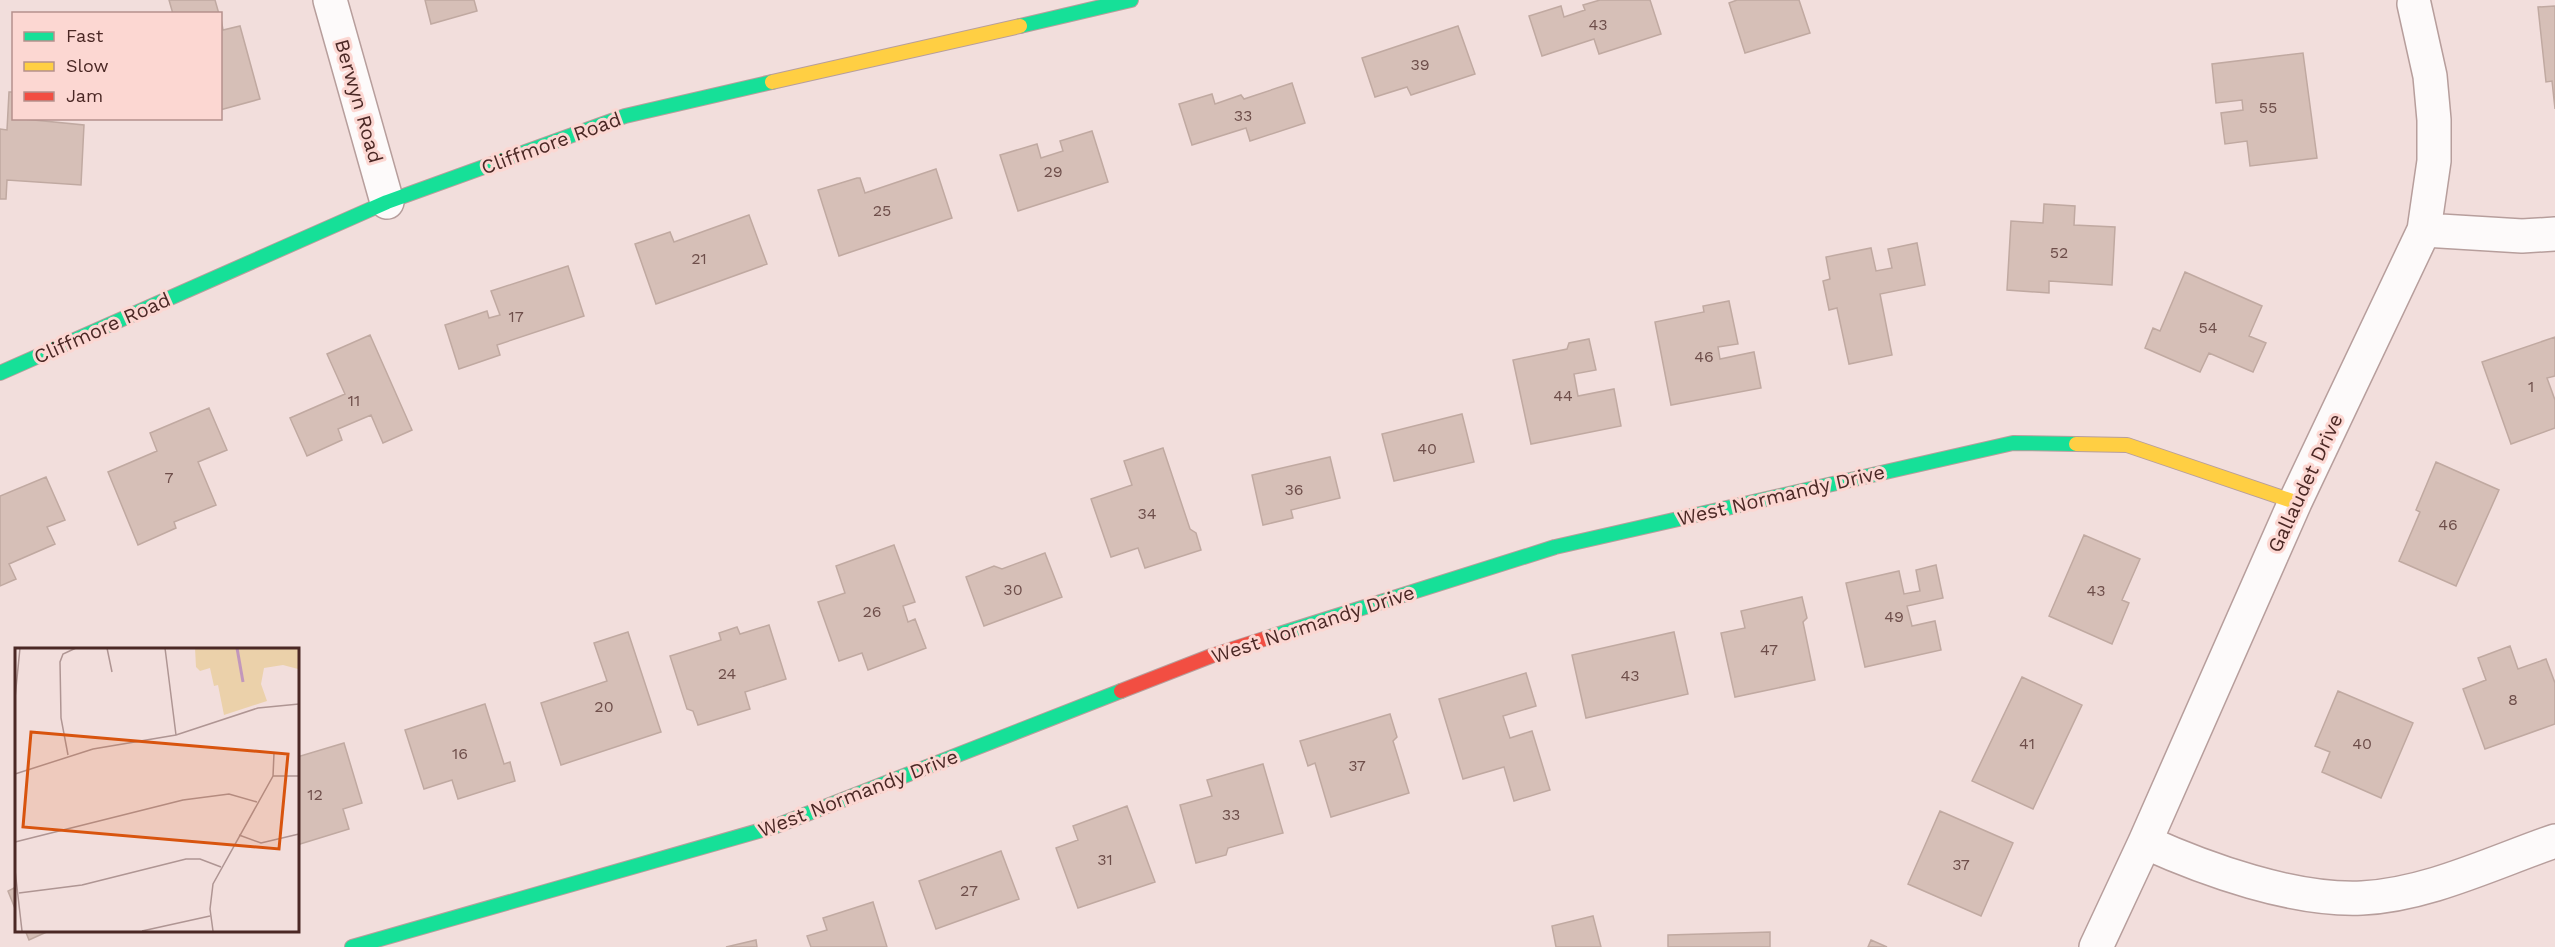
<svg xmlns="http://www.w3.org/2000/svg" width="2555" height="947" font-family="'Work Sans',sans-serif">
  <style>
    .building { fill: #d6bfb7; stroke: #c0a9a1; stroke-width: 1.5 }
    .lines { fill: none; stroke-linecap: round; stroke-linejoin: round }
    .street-casing { stroke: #b79e9c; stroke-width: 36 }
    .fast-casing { stroke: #b79e9c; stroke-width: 16 }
    .slow-casing { stroke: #b79e9c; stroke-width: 16 }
    .jam-casing { stroke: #b79e9c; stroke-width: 16 }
    .street { stroke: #fdfafa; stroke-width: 33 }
    .fast { stroke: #16e098; stroke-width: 14 }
    .slow { stroke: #ffcf43; stroke-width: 14 }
    .jam { stroke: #f24e42; stroke-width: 14 }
    .labels { text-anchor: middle; stroke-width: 6; stroke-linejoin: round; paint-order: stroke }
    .number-label { font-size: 16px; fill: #6e4e4a }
    .street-label { font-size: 20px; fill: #4b2825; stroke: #fcd7d2 }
    .inset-river { fill: none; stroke: #c297bc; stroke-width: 3 }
    .inset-road { fill: none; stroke: #af9593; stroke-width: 1.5 }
    .view { fill: #d8540e; fill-opacity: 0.15; stroke: #d8540e; stroke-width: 3 }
    .inset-edge { fill: none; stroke: #4b2825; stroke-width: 3 }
  </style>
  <rect width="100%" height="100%" fill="#f2dedc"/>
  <!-- building -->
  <path class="building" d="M169,0H215L219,14H173Z
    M425,0H474L477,11L431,24Z
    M1600,0H1650L1661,34L1599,54L1594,39L1542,56L1529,16L1561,6L1564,17L1585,10L1583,5Z
    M1737,0H1799L1810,33L1745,53L1729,3Z
    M2555,6V109L2552,81L2546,82L2538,7Z
    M221,19L223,30L240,26L260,99L220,110Z
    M1458,26L1475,74L1411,95L1407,87L1375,97L1362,58Z
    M2303,53L2317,158L2250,166L2247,141L2225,144L2221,113L2243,110L2242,100L2216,103L2212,64Z
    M1292,83L1305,123L1250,141L1246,128L1192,145L1179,104L1212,94L1215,104L1241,95L1244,99Z
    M9,92H14V118L84,125L81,185L7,180L6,199H0V129L7,130Z
    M1092,131L1108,182L1018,211L1000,155L1037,144L1041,158L1063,151L1060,141Z
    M936,169L952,218L839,256L818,190L857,178H860L865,193Z
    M2044,204L2075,206L2074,225L2115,227L2112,285L2049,281V293L2007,290L2011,221L2043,223Z
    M749,215L767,264L656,304L635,244L670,232L674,242Z
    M1917,243L1925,285L1880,294L1892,355L1849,364L1837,308L1829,310L1823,281L1830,279L1826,257L1871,248L1876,271L1892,268L1888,249Z
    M568,266L584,316L497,345L500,355L459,369L445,325L487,311L489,318L500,315L491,291Z
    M2185,272L2262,306L2249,336L2266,343L2253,372L2209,353L2200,372L2145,348L2153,328L2160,331Z
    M1729,301L1738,344L1718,347L1720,359L1754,352L1761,388L1671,405L1655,322L1704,312L1703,306Z
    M370,335L412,430L383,443L371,415L338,429L342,440L307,456L290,418L345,394L327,354Z
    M2555,337V376L2547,378L2555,400V428L2511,444L2482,362Z
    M1589,339L1596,370L1574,374L1578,396L1614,389L1621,426L1531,444L1513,360L1567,349L1569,343Z
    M209,408L227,450L198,462L216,505L174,522L176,528L138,545L108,472L157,451L150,433Z
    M1462,414L1474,462L1394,481L1382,434Z
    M1163,448L1190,529L1196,533L1201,550L1145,568L1138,548L1111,557L1091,499L1132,485L1124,461Z
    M1330,457L1340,498L1291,510L1293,518L1263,525L1252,475Z
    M2436,462L2499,490L2456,586L2399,561L2420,512L2416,510Z
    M46,477L65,520L47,527L55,544L9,564L16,579L0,586V496Z
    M2084,535L2140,559L2122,600L2129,603L2112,644L2049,616Z
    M894,545L915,602L903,606L908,622L915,619L926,648L868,670L862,653L839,661L818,602L845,593L836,566Z
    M1045,553L1062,597L984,626L966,577L994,566L1002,569Z
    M1936,565L1943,598L1907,606L1912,626L1935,621L1941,650L1865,667L1846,583L1899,571L1904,594L1920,591L1916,570Z
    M1802,597L1807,618L1803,622L1815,680L1735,697L1721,633L1745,628L1741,611Z
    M769,625L786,679L745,692L750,709L698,725L693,711L687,709L670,656L721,640L719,633L737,627L740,634Z
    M628,632L661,732L561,765L541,703L607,681L594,643Z
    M1674,632L1688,694L1586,718L1572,655Z
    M2510,646L2518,669L2546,659L2555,683V724L2485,749L2463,689L2486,680L2478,658Z
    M1526,673L1536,706L1503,716L1510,738L1532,731L1550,790L1514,801L1504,767L1463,779L1439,699Z
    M2022,677L2082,705L2033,809L1972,781Z
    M2338,691L2413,723L2381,798L2322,772L2330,752L2315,746Z
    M485,704L504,764L510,762L515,781L458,799L452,780L424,789L405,730Z
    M1390,714L1397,737L1393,741L1409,793L1331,817L1315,763L1308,766L1300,741Z
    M344,743L362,803L343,809L349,829L297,845V757Z
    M1263,764L1283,833L1228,848L1226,855L1196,863L1180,805L1212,796L1207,780Z
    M1127,806L1155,882L1078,908L1056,848L1078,840L1073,826Z
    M1940,811L2013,843L1981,916L1908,884Z
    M1001,851L1019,899L936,929L919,881Z
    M16,887V911L8,891Z
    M873,902L887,947H811L807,936L827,930L823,918Z
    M1593,916L1601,947H1556L1552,926Z
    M25,930H51L29,940Z
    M1770,932V947H1668V935Z
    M756,940L757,947H726Z
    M1871,940L1887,947H1868Z"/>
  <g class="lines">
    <defs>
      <path id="street" d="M330,0L387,202
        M2424,230L2522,236L2555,234
        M2145,842C2207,870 2294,901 2362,898C2427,895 2494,862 2555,841
        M2096,947L2145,842L2295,502L2424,230L2434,161V120L2430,76L2414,4"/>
      <path id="fast" d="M1020,26L1131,0
        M0,373L387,202L625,116L772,82
        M1270,637L1555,547L2013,443L2076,444
        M352,947L776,826L1121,691"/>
      <path id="slow" d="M772,82L1020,26
        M2076,444L2127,445L2295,502"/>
      <path id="jam" d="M1121,691L1211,656L1270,637"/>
    </defs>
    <!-- street casing -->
    <use href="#street" class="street-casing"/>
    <!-- fast casing -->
    <use href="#fast" class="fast-casing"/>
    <!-- slow casing -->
    <use href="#slow" class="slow-casing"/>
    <!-- jam casing -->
    <use href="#jam" class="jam-casing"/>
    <!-- street -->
    <use href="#street" class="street"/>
    <!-- fast -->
    <use href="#fast" class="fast"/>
    <!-- slow -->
    <use href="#slow" class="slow"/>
    <!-- jam -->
    <use href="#jam" class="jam"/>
  </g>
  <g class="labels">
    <!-- number labels -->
    <g class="number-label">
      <text x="1598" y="30">43</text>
      <text x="1420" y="70">39</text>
      <text x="2268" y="113">55</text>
      <text x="1243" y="121">33</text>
      <text x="1053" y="177">29</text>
      <text x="882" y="216">25</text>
      <text x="2059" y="258">52</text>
      <text x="699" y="264">21</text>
      <text x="516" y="322">17</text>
      <text x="2208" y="333">54</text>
      <text x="1704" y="362">46</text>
      <text x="2531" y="392">1</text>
      <text x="1563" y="401">44</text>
      <text x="354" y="406">11</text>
      <text x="1427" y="454">40</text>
      <text x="169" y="483">7</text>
      <text x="1294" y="495">36</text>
      <text x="1147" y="519">34</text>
      <text x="2448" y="530">46</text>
      <text x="1013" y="595">30</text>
      <text x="2096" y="596">43</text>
      <text x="872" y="617">26</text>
      <text x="1894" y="622">49</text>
      <text x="1769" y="655">47</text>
      <text x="727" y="679">24</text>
      <text x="1630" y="681">43</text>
      <text x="2513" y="705">8</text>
      <text x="604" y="712">20</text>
      <text x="2027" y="749">41</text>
      <text x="2362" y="749">40</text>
      <text x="460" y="759">16</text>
      <text x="1357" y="771">37</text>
      <text x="315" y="800">12</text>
      <text x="1231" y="820">33</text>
      <text x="1105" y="865">31</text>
      <text x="1961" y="870">37</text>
      <text x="969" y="896">27</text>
    </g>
    <!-- street labels -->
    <g class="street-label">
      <text transform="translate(359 101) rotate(74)" y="7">Berwyn Road</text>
      <text transform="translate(551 143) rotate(-20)" y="7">Cliffmore Road</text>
      <text transform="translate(102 328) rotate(-24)" y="7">Cliffmore Road</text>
      <text transform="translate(2305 483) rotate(-65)" y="7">Gallaudet Drive</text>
      <text transform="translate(1781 495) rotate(-13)" y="7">West Normandy Drive</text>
      <text transform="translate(1313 624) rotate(-18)" y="7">West Normandy Drive</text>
      <text transform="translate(858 793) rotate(-21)" y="7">West Normandy Drive</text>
    </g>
  </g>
  <!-- overview -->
  <g transform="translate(15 648)">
    <rect width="284" height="284" fill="#f2dedc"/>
    <path d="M180,0H283V21L268,17L249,20L246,36L252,53L209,67L203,37L199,38L195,20L185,23L181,19Z" fill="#ebd1aa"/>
    <path class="inset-river" d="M222,0L228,34"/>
    <path class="inset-road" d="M92,0L97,24M150,0L161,87M0,50L5,0M53,107L46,70L45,14L48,6L61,0M0,126L78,101L161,87L243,60L284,56M258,128H284M224,187L246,195L284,186M0,194L168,152L214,146L242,154M0,222L7,283M4,245L67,237L171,211H185L206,219M127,283L195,268M198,283L195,261L198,236L258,128L259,105"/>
    <path class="view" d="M16,84L273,106L264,201L8,179Z"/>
    <rect width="284" height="284" class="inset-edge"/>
  </g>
  <!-- legend -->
  <rect x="12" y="12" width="210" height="108" fill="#fcd7d2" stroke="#b5918d" stroke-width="1.5"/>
  <rect x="24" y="32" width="30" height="9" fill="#16e098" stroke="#b5918d" stroke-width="1.5"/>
  <text x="66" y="42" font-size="18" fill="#4b2825">Fast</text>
  <rect x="24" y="62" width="30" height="9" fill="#ffcf43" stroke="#b5918d" stroke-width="1.5"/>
  <text x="66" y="72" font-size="18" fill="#4b2825">Slow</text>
  <rect x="24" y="92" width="30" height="9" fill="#f24e42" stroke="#b5918d" stroke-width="1.5"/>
  <text x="66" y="102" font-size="18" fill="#4b2825">Jam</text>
</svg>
